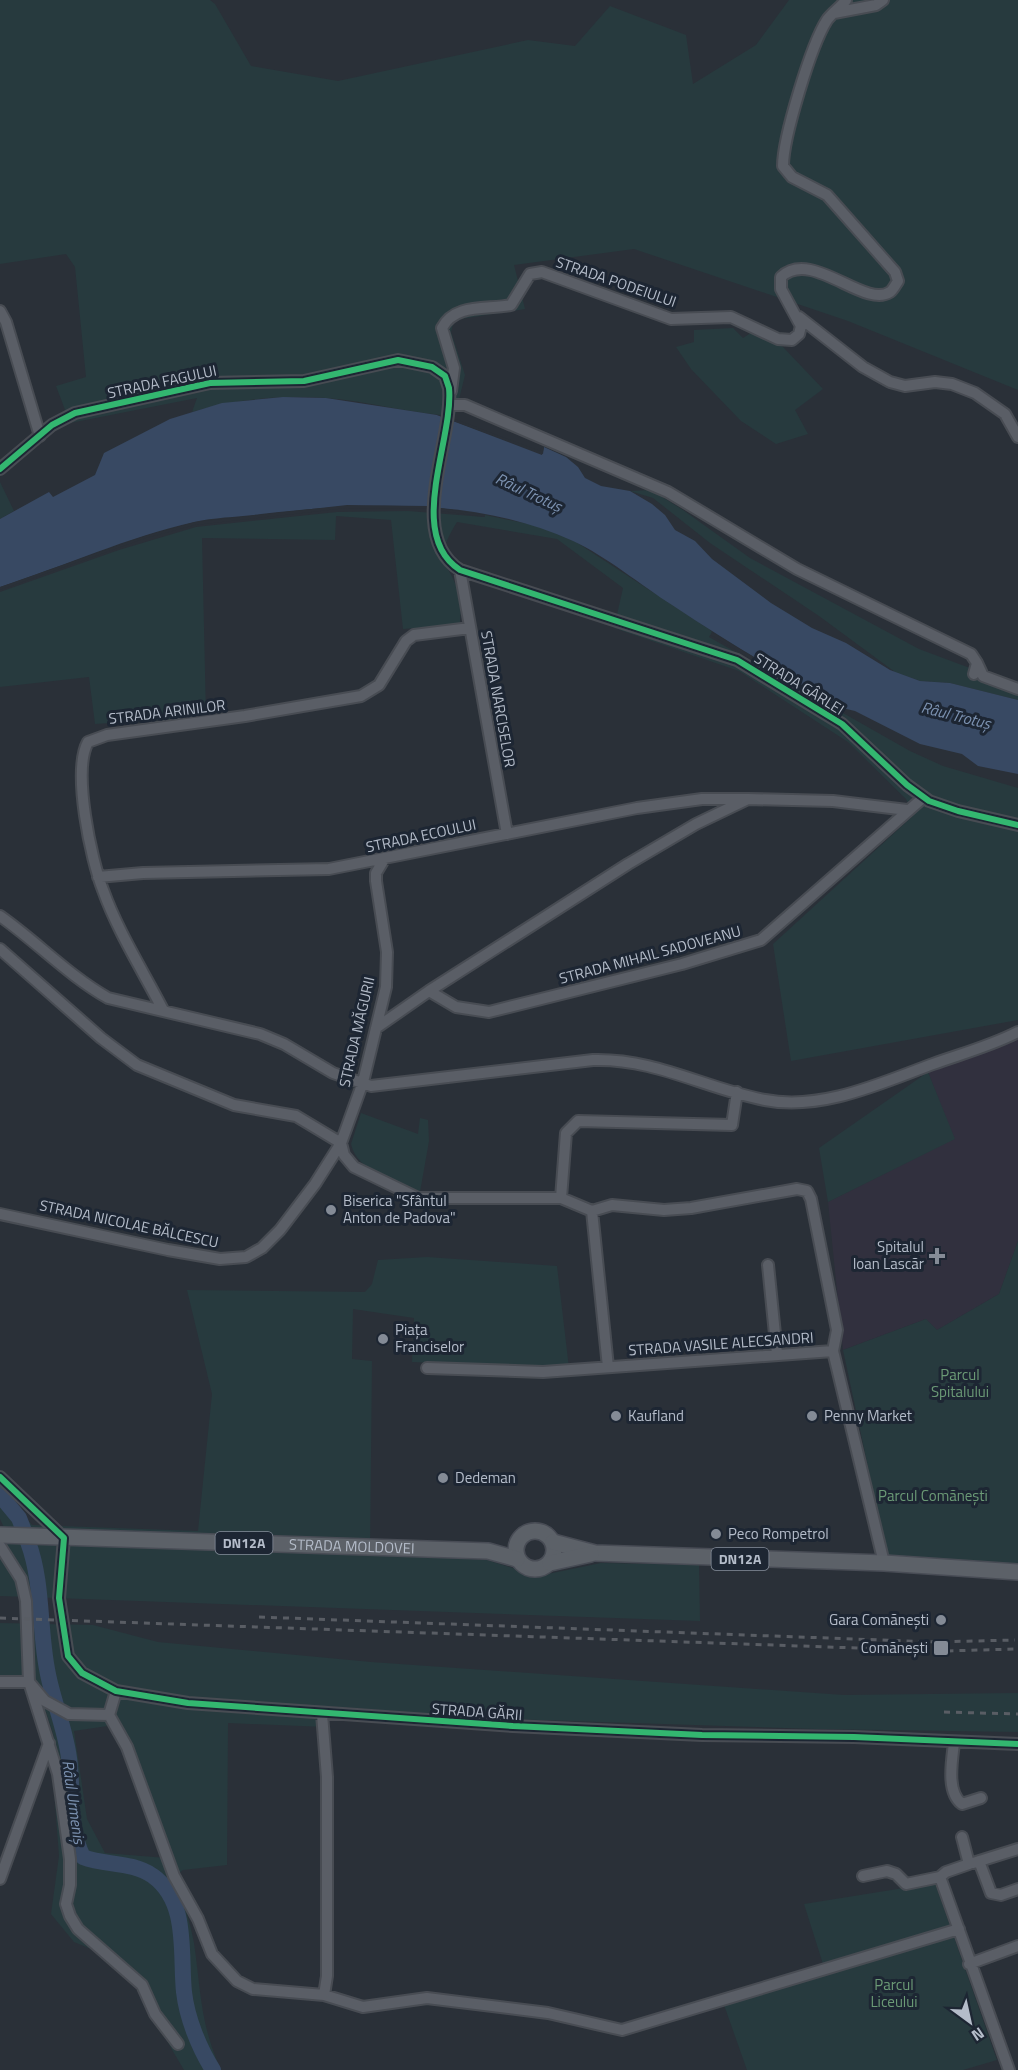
<svg xmlns="http://www.w3.org/2000/svg" width="1018" height="2070" font-family="'Titillium Web',sans-serif">
  <style>
    .medical { fill: #31303e }
    .green { fill: #273a3e; fill-rule: evenodd }
    .water { fill: #384963 }
    .pier { fill: #2a3038 }
    .lines { fill: none; stroke-linecap: round; stroke-linejoin: round }
    .river { stroke: #384963; stroke-width: 16 }
    .minor-casing { stroke: #484c53; stroke-width: 14 }
    .primary-casing { stroke: #484c55; stroke-width: 18 }
    .minor { stroke: #5a5e66; stroke-width: 10 }
    .primary { stroke: #5c6168; stroke-width: 15 }
    .rail { stroke: #595d64; stroke-width: 3; stroke-dasharray: 6 6; stroke-linecap: butt }
    .cycleway-casing { stroke: #1d2633; stroke-width: 10 }
    .cycleway { stroke: #33b770; stroke-width: 6 }
    .poi-dot { fill: #848b96; stroke: #1d2633; stroke-width: 2 }
    .labels { text-anchor: middle; stroke-width: 6; stroke-linejoin: round; paint-order: stroke }
    .shield { fill: #1d2633; stroke: #878f9c; stroke-width: 1.5 }
    .shield-label { font-size: 14px; font-weight: bold; fill: #b4bcc9 }
    .street-label { font-size: 15px; fill: #b4bcc9; stroke: #1d2633 }
    .poi-label { font-size: 15px; fill: #b4bcc9; stroke: #1d2633; text-anchor: start }
    .park-label { font-size: 15px; fill: #6b9a76; stroke: #1d2633 }
    .water-label { font-size: 16px; font-style: italic; fill: #7c92b1; stroke: #1d2633 }
  </style>
  <rect width="100%" height="100%" fill="#2a3038"/>
  <!-- medical -->
  <path class="medical" d="M1018,1039V1241L999,1294L937,1330L926,1319L843,1350L828,1202L954,1139L928,1072Z"/>
  <!-- green -->
  <path class="green" d="M0,0H210L215,4L251,66L338,81L528,40L575,46L610,6L686,35L693,84L756,45L789,0H1018V390L848,321L634,249L514,265L525,309L454,320L451,332L465,375L455,416C411,414 369,401 326,398C281,395 235,399 192,412L197,398L70,423L56,386L86,377L75,267L66,254L0,264Z
    M733,328L743,338L754,331L783,347L823,389L795,410L808,434L776,444L741,421L691,369L676,347L694,342V330Z
    M0,482L14,511L0,519Z
    M651,490L683,510L750,558L919,649L1018,686V700L950,683L920,681L895,672L819,616L710,543L653,498L630,491Z
    M408,511L484,517L485,515L538,526L576,542L709,629L712,632L709,637L910,751L943,766L1018,788V1020L791,1061L773,944L914,815L906,799L848,742L739,671L614,628L623,588L557,539L457,522C431,565 448,558 460,596C462,604 460,616 460,625L403,629L391,520L336,516L335,540L202,538L206,717L95,724L89,677L0,687V592L119,550L196,527L337,512Z
    M928,1072L955,1139L828,1202L819,1148Z
    M361,1113L418,1134L420,1118L428,1120L429,1141L420,1192C397,1182 357,1172 351,1144Z
    M1018,1241V1567L887,1571L886,1551L843,1350L926,1319L937,1330L999,1294Z
    M427,1257L557,1266L569,1368L412,1362L414,1318L353,1309L352,1359L372,1361L370,1554L487,1560L538,1576L601,1563L699,1565L700,1621L0,1596V1542H11L0,1519V1487L32,1525L198,1531L212,1394L187,1290L365,1292L372,1284L378,1260Z
    M0,1623L93,1625L158,1642L371,1662L844,1695L1018,1693V1732L816,1729L505,1719L326,1706V1727L228,1723L227,1865L183,1870L175,1876C182,1898 190,1921 194,1943C201,1991 200,2024 221,2070H184L157,2024L128,1964L74,1942L51,1914L59,1856L54,1790V1737L46,1712L17,1676L0,1677ZM121,1724L167,1857L166,1858L105,1853L87,1819L74,1731Z
    M935,1883L997,2060L963,2070H747L723,2002L755,1985L823,1964L804,1904Z"/>
  <!-- water -->
  <path class="water" d="M283,397L326,398L437,415L543,454L544,447L566,457L578,467L585,478L601,486L630,491L652,504L665,515L675,530L695,541L712,559L771,603L812,628L846,643L890,670L920,681L950,683L1018,700V774L978,766L962,754L920,744L855,711L838,707C782,674 726,641 672,605C642,586 606,556 573,541C476,497 364,502 261,514C239,517 215,517 194,522C128,537 64,566 0,587V519L49,492L53,497L95,475L104,453L170,419L222,403Z"/>
  <!-- pier -->
  <path class="pier" d="M437,415L447,416L540,451L542,446L544,447L542,455Z
    M347,505L427,506L485,515V517L427,509L347,508L195,525L146,538L0,590V587L145,536L195,522Z
    M712,632L838,707L847,713L804,691L711,635Z"/>
  <g class="lines">
    <!-- river -->
    <path class="river" d="M0,1495L19,1518L24,1531
      M28,1542C43,1582 39,1627 47,1669C52,1699 65,1727 69,1758C74,1791 67,1825 83,1857C106,1866 131,1861 153,1876C189,1902 180,1954 184,1992C187,2018 199,2048 213,2070"/>
    <defs>
      <path id="minor" d="M834,13L876,5L883,0
        M0,311L6,322L40,436
        M799,317L863,367L890,382L905,386L935,382L952,384L975,393L1005,414L1018,437
        M451,391L454,368L442,328C455,303 487,310 511,305L530,274L542,272L671,319L731,317L778,339L792,340L799,334L801,326L781,289V277C812,248 864,309 890,292C893,290 896,284 898,281L895,272L827,195L792,177L783,166C783,138 811,45 827,20C832,13 841,7 846,0
        M449,405H465L668,492L797,569L971,654L977,663L974,674
        M0,469L52,425L75,413L210,383L304,381L398,360L432,367L445,376L449,388C454,439 405,535 460,570L737,660L842,724L907,785L929,801L958,811L1018,825
        M460,570L507,834
        M977,663L983,676L1018,689
        M98,877L143,873L329,869L637,808L702,799H748
        M0,916C37,942 69,976 108,998L260,1034L284,1044L333,1073L371,1086L593,1060C655,1058 706,1089 765,1100C822,1111 881,1083 933,1064C961,1054 991,1046 1018,1032
        M0,949L101,1038L137,1065L234,1105L296,1116L341,1143
        M429,991L628,864L696,824L748,799L833,801L907,810
        M163,1010C143,971 118,932 103,890C91,860 72,770 88,742L107,735L245,716L361,696L379,685L406,641L414,635L470,628
        M376,1028L429,991L456,1007L489,1012L682,964L761,940L924,797
        M341,1143L344,1155L354,1167L418,1198H561L592,1211L608,1367
        M561,1198L566,1133L578,1121L732,1125L737,1092
        M592,1211L612,1205L664,1210L691,1208L797,1189L807,1191L811,1199L837,1330L833,1351
        M0,1214L168,1250L220,1259L246,1257L262,1248L280,1230L315,1184L341,1143L363,1082L386,987L387,952L376,881V873L385,858
        M768,1265L777,1354
        M427,1368L543,1372L833,1351L884,1563
        M0,1477L64,1538L59,1598L68,1656L82,1673L116,1691L188,1703L513,1726L702,1735L854,1737L1018,1744
        M0,1546L21,1579L26,1601L29,1682L58,1774L70,1859V1885L66,1904L70,1916L78,1929L142,1985L155,2014L178,2044
        M0,1682H29L45,1701L69,1714L109,1715
        M116,1691L109,1715L127,1747L174,1876L198,1919L212,1954L237,1981L253,1989L324,1995L363,2007L427,1998L548,2013L622,2030L959,1929
        M322,1714L327,1777V1976L324,1995
        M954,1743C952,1761 946,1792 962,1804L981,1798
        M962,1837L969,1864L946,1872L940,1877L1009,2070
        M979,1861L991,1893L1001,1895L1018,1889
        M973,1863L1018,1849
        M863,1876L887,1871L896,1874L906,1884L940,1877
        M0,1879L49,1743
        M969,1964L1018,1946"/>
      <g id="primary">
        <circle cx="535" cy="1550" r="19"/>
        <path id="s1" d="M0,1535L488,1551L517,1559"/>
        <path d="M553,1542L595,1553L884,1563L1018,1572"/>
        <path d="M550,1563L591,1554"/>
      </g>
    </defs>
    <!-- minor casing -->
    <use href="#minor" class="minor-casing"/>
    <!-- primary casing -->
    <use href="#primary" class="primary-casing"/>
    <!-- minor -->
    <use href="#minor" class="minor"/>
    <!-- primary -->
    <use href="#primary" class="primary"/>
    <!-- rail -->
    <path class="rail" d="M259,1617L935,1642L1015,1640
      M0,1618L943,1651L1018,1649
      M944,1712L1018,1714"/>
    <defs>
      <path id="cycleway" d="M0,469L52,425L75,413L210,383L304,381L398,360L432,367L445,376L449,388C454,439 405,535 460,570L737,660L842,724L907,785L929,801L958,811L1018,825
        M0,1477L64,1538L59,1598L68,1656L82,1673L116,1691L188,1703L513,1726L702,1735L854,1737L1018,1744"/>
    </defs>
    <!-- cycleway casing -->
    <use href="#cycleway" class="cycleway-casing"/>
    <!-- cycleway -->
    <use href="#cycleway" class="cycleway"/>
  </g>
  <!-- markers -->
  <g class="poi-dot">
    <circle cx="331" cy="1210" r="6"/>
    <path d="M934 1247h6v6h6v6h-6v6h-6v-6h-6v-6h6z"/>
    <circle cx="383" cy="1339" r="6"/>
    <circle cx="616" cy="1416" r="6"/>
    <circle cx="812" cy="1416" r="6"/>
    <circle cx="443" cy="1478" r="6"/>
    <circle cx="716" cy="1534" r="6"/>
    <circle cx="941" cy="1620" r="6"/>
    <rect x="933" y="1640" width="16" height="16" rx="3"/>
  </g>
  <g class="labels">
    <!-- shield labels -->
    <g class="shield">
      <rect x="215.5" y="1532" width="57" height="22" rx="4.5"/>
      <rect x="711.5" y="1548" width="57" height="22" rx="4.5"/>
    </g>
    <g class="shield-label">
      <text x="244" y="1548">DN12A</text>
      <text x="740" y="1564">DN12A</text>
    </g>
    <!-- street labels -->
    <g class="street-label">
      <text transform="translate(616 282) rotate(19)" y="5">STRADA PODEIULUI</text>
      <text transform="translate(162 382) rotate(-12)" y="5">STRADA FAGULUI</text>
      <text transform="translate(799 684) rotate(32)" y="5">STRADA GÂRLEI</text>
      <text transform="translate(498 699) rotate(80)" y="5">STRADA NARCISELOR</text>
      <text transform="translate(167 712) rotate(-7)" y="5">STRADA ARINILOR</text>
      <text transform="translate(421 836) rotate(-12)" y="5">STRADA ECOULUI</text>
      <text transform="translate(650 955) rotate(-15)" y="5">STRADA MIHAIL SADOVEANU</text>
      <text transform="translate(357 1032) rotate(-77)" y="5">STRADA MĂGURII</text>
      <text transform="translate(129 1224) rotate(12)" y="5">STRADA NICOLAE BĂLCESCU</text>
      <text transform="translate(721 1344) rotate(-4)" y="5">STRADA VASILE ALECSANDRI</text>
      <text dy="5" stroke="none"><textPath href="#s1" startOffset="352">STRADA MOLDOVEI</textPath></text>
      <text transform="translate(477 1712) rotate(4)" y="5">STRADA GĂRII</text>
    </g>
    <!-- poi labels -->
    <g class="poi-label">
      <text x="343" y="1206">Biserica "Sfântul<tspan x="343" dy="17">Anton de Padova"</tspan></text>
      <text x="924" y="1252" text-anchor="end">Spitalul<tspan x="924" dy="17">Ioan Lascăr</tspan></text>
      <text x="395" y="1335">Piața<tspan x="395" dy="17">Franciselor</tspan></text>
      <text x="628" y="1421">Kaufland</text>
      <text x="824" y="1421">Penny Market</text>
      <text x="455" y="1483">Dedeman</text>
      <text x="728" y="1539">Peco Rompetrol</text>
      <text x="929" y="1625" text-anchor="end">Gara Comănești</text>
      <text x="928" y="1653" text-anchor="end">Comănești</text>
    </g>
    <!-- park labels -->
    <g class="park-label">
      <text x="960" y="1380">Parcul<tspan x="960" dy="17">Spitalului</tspan></text>
      <text x="933" y="1501">Parcul Comănești</text>
      <text x="894" y="1990">Parcul<tspan x="894" dy="17">Liceului</tspan></text>
    </g>
    <!-- water labels -->
    <g class="water-label">
      <text transform="translate(529 492) rotate(25)" y="6">Râul Trotuș</text>
      <text transform="translate(956 715) rotate(14)" y="6">Râul Trotuș</text>
      <text transform="translate(74 1802) rotate(82)" y="6">Râul Urmeniș</text>
    </g>
  </g>
  <!-- north arrow -->
  <g transform="translate(970 2022) rotate(147)" stroke="#1d2633" stroke-width="4.5" paint-order="stroke">
  <path d="M0-4.5L10 22L0 15L-10 22Z" fill="#b4bcc9"/>
  <text y="-9" font-size="16" font-weight="bold" text-anchor="middle" fill="#b4bcc9">N</text>
  </g>
</svg>
